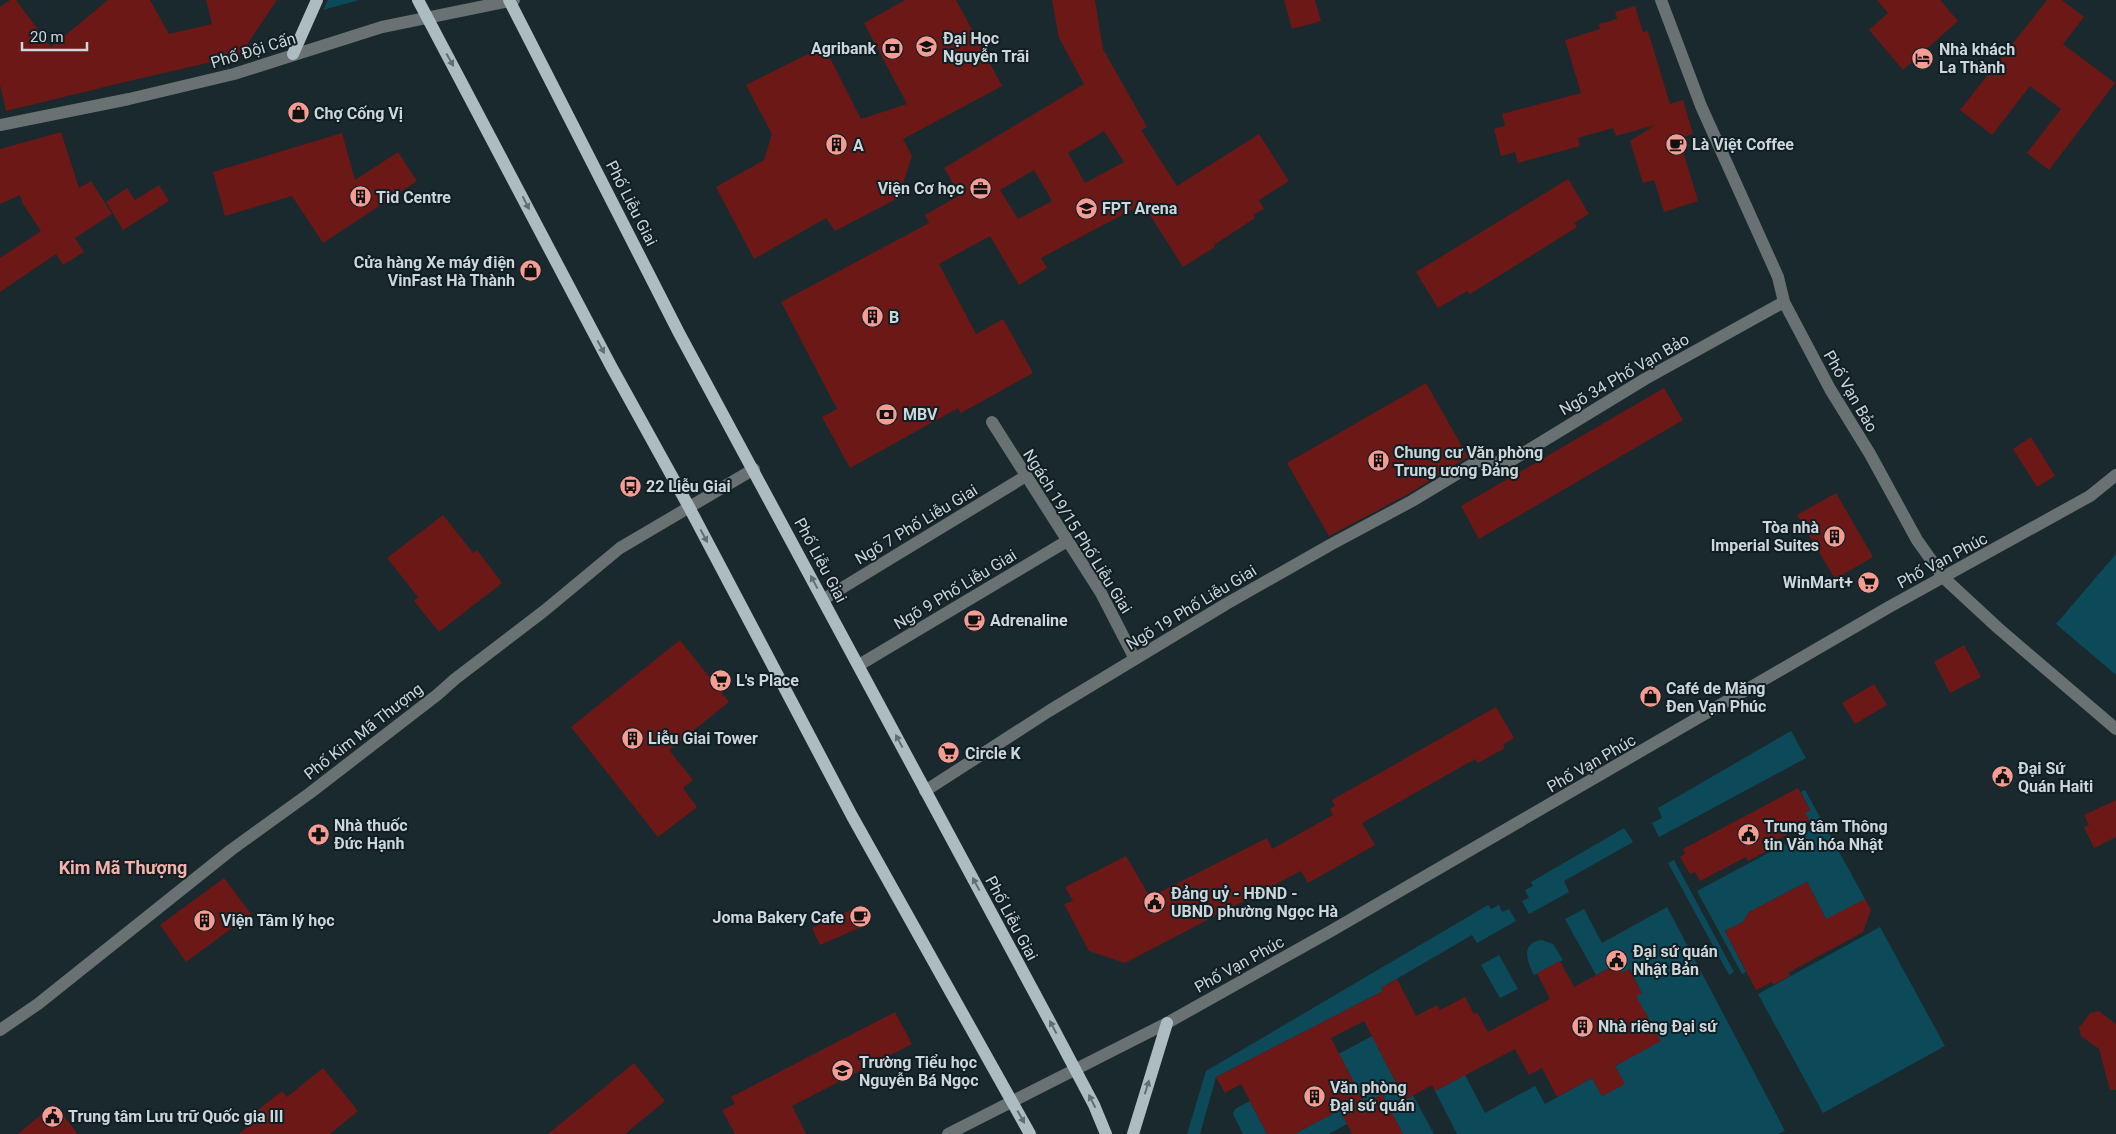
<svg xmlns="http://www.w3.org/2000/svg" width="2116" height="1134" font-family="Roboto,sans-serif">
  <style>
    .green { fill: #0c4a5a }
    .building { fill: #6c1817; fill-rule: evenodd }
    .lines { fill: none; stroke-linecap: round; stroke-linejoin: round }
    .minor { stroke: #697173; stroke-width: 12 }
    .major { stroke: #adbcc1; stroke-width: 12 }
    .oneway { fill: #5f6e72 }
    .labels { text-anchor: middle; stroke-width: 4; stroke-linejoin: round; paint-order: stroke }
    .poi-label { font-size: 16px; font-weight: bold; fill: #cdd6da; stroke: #111f24; text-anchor: start }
    .street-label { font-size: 16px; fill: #cdd6da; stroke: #111f24 }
    .neighbourhood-label { font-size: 18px; font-weight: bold; fill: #f5b2aa; stroke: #111f24 }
  </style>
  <rect width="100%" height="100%" fill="#1a292d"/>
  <!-- green -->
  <path class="green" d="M328,0H359L323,10Z
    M2116,554V675L2056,624Z
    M1791,731L1806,758L1659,837L1652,823L1662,818L1658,808Z
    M1805,790L1865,899L1831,929L1807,882L1749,912L1743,922L1725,931L1746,972L1742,974L1697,891L1813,829L1805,813L1810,810L1801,792Z
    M1624,828L1633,842L1564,881L1569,892L1529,914L1522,901L1529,898L1525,890L1533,886L1531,882Z
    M1674,860L1734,972L1729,975L1668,863Z
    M1488,905L1491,909L1499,905L1502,912L1509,909L1516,921L1477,943L1472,935L1381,988L1383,991L1216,1077L1200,1134H1187L1206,1071Z
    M1667,907L1785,1131L1778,1134H1457L1435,1091L1465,1075L1485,1113L1535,1086L1545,1104L1592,1078L1602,1096L1624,1084L1615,1066L1660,1041L1645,1012L1630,999L1641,992L1630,969L1622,973L1617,964L1596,975L1565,919L1584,909L1602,943Z
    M1880,927L1945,1046L1823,1113L1758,994Z
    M1542,940L1553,944L1563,960L1534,975C1527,961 1520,943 1542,940Z
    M1499,955L1518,989L1500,998L1481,965Z
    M1376,1034L1378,1048L1395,1081L1403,1077L1434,1134H1403L1382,1095L1365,1104L1341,1057L1251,1104L1267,1134H1243L1233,1114L1235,1109Z
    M1340,1110L1347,1124L1329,1134H1294Z"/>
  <!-- building -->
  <path class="building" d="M10,0H16L51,47L108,0H150L169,34L212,24L206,0H277L248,43L251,53L129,81L6,111L0,85V7Z
    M905,0H956L1002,86L903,139L912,156L898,198L835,231L826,218L754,259L716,187L764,160L772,134L746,85L824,46L861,119L907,104L864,23Z
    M1052,0H1095L1103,49L1147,127L1141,130L1177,186L1259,134L1289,181L1259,200L1264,209L1253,215L1255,218L1214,245L1215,247L1183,267L1143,204L1041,258L1047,268L1019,285L990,236L939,264L976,334L1003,319L1033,373L961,413L958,408L850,468L822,417L837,409L781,302L929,223L925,215L960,195L944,168L1084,84L1059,38ZM1104,131L1124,162L1085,183L1068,153ZM1034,170L1052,201L1018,219L1000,190Z
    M1284,0H1315L1321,21L1292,29Z
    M1877,0H1940L1958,21L1903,70L1869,30L1888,13Z
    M2047,0H2062L2084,17L2063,44L2115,83L2049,170L2027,153L2061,109L2030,86L1992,135L1960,110Z
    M1635,6L1643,32L1648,31L1670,104L1683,100L1693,134L1679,138L1698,201L1664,212L1654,180L1643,183L1630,141L1655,125L1616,136L1613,128L1578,138L1580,146L1518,163L1515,152L1501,156L1494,129L1505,126L1502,114L1581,93L1565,40L1600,29L1599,24L1617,19L1615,12Z
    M61,132L79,188L91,181L112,214L75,238L84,252L63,265L56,254L0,292V258L41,231L23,204L20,195L0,204V149Z
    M342,133L355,180L398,152L417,181L323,243L292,196L225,216L213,172Z
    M1568,179L1589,214L1574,223L1577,227L1470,294L1467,291L1438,308L1416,272Z
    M159,185L169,201L123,230L106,202L127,188L135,200Z
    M1426,383L1468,457L1408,494L1329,536L1287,463Z
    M1664,388L1683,420L1479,539L1461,506Z
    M2031,437L2055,476L2037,487L2013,449Z
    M1836,493L1873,557L1835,579L1797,515Z
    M443,515L473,553L477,550L502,583L439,632L414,601L418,597L387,558Z
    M680,640L729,702L669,750L693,780L683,788L697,807L658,837L571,727Z
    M1964,645L1981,677L1950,693L1934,662Z
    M1874,684L1887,705L1855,724L1842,703Z
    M1496,707L1514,738L1503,745L1505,748L1478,763L1475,759L1362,823L1375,845L1308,883L1301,871L1125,963L1089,951L1064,904L1073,901L1065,887L1126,856L1150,897L1267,838L1272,849L1333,815L1330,809L1335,806L1332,800Z
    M1798,788L1810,810L1805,813L1810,822L1763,847L1765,852L1748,861L1746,857L1700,881L1695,872L1690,874L1680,857L1685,854L1683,849Z
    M2116,800V837L2094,848L2084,827L2089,825L2084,815Z
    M224,878L251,914L186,962L160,925Z
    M1807,882L1826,919L1865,899L1871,910L1863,932L1788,973L1790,976L1773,985L1772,982L1756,990L1725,931L1743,922L1749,912Z
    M853,909L861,927L820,945L812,928Z
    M1560,961L1574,987L1617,964L1622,973L1629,969L1642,993L1636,996L1661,1041L1615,1066L1625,1084L1602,1096L1592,1078L1557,1097L1542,1068L1529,1075L1515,1049L1435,1091L1432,1085L1405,1100L1364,1021L1331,1038L1365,1104L1382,1094L1403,1134H1352L1340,1110L1294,1134H1267L1241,1084L1225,1093L1216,1077L1383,991L1381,988L1397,979L1416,1016L1437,1005L1440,1010L1465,997L1474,1014L1477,1012L1488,1032L1550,999L1537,973Z
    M2099,1011L2116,1024V1090H2110L2099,1049L2081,1036L2079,1028L2090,1013Z
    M895,1012L912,1044L792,1106L806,1134H735L722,1110L735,1104L731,1097Z
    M634,1063L665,1101L625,1134H548Z
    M323,1068L358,1111L330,1134H239L262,1115L258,1110L282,1091L287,1097Z
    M54,1104L78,1134H18Z"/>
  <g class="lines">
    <!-- minor -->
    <path class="minor" d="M1661,0L1701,106L1778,277L1784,302L1830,389L1870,454L1917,540L1944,578L1998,628L2116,729
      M0,125L129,99L234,74L382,27L514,0
      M992,422L1101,593L1135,659
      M824,599L1026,476
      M859,665L1067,541
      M925,791L1049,711L1226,604L1330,545L1412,501L1478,461L1507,463L1645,379L1784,302
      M0,1030L38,1004L231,850L310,793L437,695L455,679L544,611L620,548L754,469
      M948,1134L1167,1023L1331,931L1889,607L2090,496L2116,475"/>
    <!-- major -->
    <path class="major" d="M418,0L611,366L689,507L852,816L1030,1134
      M509,0L679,333L1049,1020L1094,1105L1106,1134
      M293,54L317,0
      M1133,1134L1167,1023"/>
  </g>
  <!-- one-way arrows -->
  <defs><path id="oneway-solid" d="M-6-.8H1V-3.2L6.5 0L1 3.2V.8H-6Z" transform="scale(1.25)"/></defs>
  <g class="oneway">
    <use href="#oneway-solid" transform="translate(450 60) rotate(61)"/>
    <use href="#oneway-solid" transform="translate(526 203) rotate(63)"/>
    <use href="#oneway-solid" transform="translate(601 347) rotate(62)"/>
    <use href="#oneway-solid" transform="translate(704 536) rotate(62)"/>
    <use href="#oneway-solid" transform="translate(814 582) rotate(-118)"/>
    <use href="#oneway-solid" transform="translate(899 741) rotate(-118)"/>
    <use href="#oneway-solid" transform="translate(976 884) rotate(-118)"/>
    <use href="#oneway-solid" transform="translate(1053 1027) rotate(-118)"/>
    <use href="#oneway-solid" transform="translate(1147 1087) rotate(-73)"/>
    <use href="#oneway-solid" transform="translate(1092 1101) rotate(-117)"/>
    <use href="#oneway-solid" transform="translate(1021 1117) rotate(61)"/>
  </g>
  <!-- icons -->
  <defs>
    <symbol id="university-disc" viewBox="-11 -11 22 22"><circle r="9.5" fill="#f59c93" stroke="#111f24"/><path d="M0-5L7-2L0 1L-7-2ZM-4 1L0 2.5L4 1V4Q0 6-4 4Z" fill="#111"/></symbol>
    <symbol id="bank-disc" viewBox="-11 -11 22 22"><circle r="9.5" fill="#f59c93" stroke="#111f24"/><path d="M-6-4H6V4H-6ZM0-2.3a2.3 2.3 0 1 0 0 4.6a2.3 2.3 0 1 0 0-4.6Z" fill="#111"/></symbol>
    <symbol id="hotel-disc" viewBox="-11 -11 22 22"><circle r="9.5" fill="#f59c93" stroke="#111f24"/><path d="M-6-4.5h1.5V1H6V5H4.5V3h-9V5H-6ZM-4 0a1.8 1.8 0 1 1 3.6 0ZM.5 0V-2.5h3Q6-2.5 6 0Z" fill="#111"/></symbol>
    <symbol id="shop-disc" viewBox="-11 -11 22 22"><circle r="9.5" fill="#f59c93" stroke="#111f24"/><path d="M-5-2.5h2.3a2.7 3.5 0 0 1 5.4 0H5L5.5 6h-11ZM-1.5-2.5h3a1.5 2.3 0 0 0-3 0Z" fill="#111"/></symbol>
    <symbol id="cafe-disc" viewBox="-11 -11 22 22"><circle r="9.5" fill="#f59c93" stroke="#111f24"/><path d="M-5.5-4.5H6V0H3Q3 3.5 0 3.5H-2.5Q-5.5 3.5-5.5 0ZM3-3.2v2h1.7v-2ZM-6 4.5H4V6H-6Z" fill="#111"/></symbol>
    <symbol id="building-disc" viewBox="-11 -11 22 22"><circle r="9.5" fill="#f59c93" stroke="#111f24"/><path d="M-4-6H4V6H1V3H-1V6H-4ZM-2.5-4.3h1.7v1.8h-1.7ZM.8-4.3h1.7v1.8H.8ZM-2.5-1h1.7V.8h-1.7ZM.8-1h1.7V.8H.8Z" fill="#111"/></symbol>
    <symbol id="office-disc" viewBox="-11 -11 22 22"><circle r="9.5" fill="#f59c93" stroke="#111f24"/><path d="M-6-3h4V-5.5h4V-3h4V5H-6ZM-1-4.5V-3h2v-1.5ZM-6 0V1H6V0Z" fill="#111"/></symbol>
    <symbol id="bus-disc" viewBox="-11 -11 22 22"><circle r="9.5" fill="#f59c93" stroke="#111f24"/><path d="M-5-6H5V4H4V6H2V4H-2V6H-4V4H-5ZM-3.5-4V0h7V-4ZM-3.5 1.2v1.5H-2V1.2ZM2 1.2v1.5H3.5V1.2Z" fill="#111"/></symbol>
    <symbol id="supermarket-disc" viewBox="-11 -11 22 22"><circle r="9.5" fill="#f59c93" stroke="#111f24"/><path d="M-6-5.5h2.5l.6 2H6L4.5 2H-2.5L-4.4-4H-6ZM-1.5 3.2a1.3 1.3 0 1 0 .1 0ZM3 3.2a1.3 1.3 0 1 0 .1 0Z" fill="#111"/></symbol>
    <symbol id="civic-disc" viewBox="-11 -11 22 22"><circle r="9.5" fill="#f59c93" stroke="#111f24"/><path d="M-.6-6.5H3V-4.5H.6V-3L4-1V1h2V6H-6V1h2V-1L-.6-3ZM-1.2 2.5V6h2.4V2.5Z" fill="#111"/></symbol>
    <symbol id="pharmacy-disc" viewBox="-11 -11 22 22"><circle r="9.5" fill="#f59c93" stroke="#111f24"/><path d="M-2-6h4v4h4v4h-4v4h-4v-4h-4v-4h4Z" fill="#111"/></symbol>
    <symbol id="school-disc" viewBox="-11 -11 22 22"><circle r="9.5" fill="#f59c93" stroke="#111f24"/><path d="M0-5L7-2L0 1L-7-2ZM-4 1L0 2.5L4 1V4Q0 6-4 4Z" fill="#111"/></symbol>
  </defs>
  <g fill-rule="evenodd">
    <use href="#university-disc" x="914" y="34" width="25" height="25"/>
    <use href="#bank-disc" x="880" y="36" width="25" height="25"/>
    <use href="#hotel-disc" x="1910" y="46" width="25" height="25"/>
    <use href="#shop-disc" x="286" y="100" width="25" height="25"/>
    <use href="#cafe-disc" x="1664" y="132" width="25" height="25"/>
    <use href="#building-disc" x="824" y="132" width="25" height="25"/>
    <use href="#office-disc" x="968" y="176" width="25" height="25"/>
    <use href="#building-disc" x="348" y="184" width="25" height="25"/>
    <use href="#university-disc" x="1074" y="196" width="25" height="25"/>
    <use href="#shop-disc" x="518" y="258" width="25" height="25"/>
    <use href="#building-disc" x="860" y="304" width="25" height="25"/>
    <use href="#bank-disc" x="874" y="402" width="25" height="25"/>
    <use href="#building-disc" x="1366" y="448" width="25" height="25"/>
    <use href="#bus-disc" x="618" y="474" width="25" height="25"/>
    <use href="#building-disc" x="1822" y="524" width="25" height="25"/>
    <use href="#supermarket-disc" x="1856" y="570" width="25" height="25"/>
    <use href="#cafe-disc" x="962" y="608" width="25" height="25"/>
    <use href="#supermarket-disc" x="708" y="668" width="25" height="25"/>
    <use href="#shop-disc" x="1638" y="684" width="25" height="25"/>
    <use href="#building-disc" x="620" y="726" width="25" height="25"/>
    <use href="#supermarket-disc" x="936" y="740" width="25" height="25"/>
    <use href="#civic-disc" x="1990" y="764" width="25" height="25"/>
    <use href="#pharmacy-disc" x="306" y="822" width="25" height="25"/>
    <use href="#civic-disc" x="1736" y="822" width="25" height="25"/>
    <use href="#civic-disc" x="1142" y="890" width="25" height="25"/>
    <use href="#cafe-disc" x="848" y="904" width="25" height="25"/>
    <use href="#building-disc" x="192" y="908" width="25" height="25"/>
    <use href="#civic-disc" x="1604" y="948" width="25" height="25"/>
    <use href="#building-disc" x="1570" y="1014" width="25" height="25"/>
    <use href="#school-disc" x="830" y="1058" width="25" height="25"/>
    <use href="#building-disc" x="1302" y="1084" width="25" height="25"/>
    <use href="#civic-disc" x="40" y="1104" width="25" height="25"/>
  </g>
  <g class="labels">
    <!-- poi labels -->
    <g class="poi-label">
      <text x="943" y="44">Đại Học<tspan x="943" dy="18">Nguyễn Trãi</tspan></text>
      <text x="876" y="54" text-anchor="end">Agribank</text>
      <text x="1939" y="55">Nhà khách<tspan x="1939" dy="18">La Thành</tspan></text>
      <text x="314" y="119">Chợ Cống Vị</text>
      <text x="1692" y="150">Là Việt Coffee</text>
      <text x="853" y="151">A</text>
      <text x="964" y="194" text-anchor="end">Viện Cơ học</text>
      <text x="376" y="203">Tid Centre</text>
      <text x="1102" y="214">FPT Arena</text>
      <text x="515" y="268" text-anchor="end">Cửa hàng Xe máy điện<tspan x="515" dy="18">VinFast Hà Thành</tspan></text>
      <text x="889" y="323">B</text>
      <text x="903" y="420">MBV</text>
      <text x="1394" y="458">Chung cư Văn phòng<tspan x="1394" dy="18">Trung ương Đảng</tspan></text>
      <text x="646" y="492">22 Liễu Giai</text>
      <text x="1819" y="533" text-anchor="end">Tòa nhà<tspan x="1819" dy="18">Imperial Suites</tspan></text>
      <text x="1853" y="588" text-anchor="end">WinMart+</text>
      <text x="990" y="626">Adrenaline</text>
      <text x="736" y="686">L's Place</text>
      <text x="1666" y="694">Café de Măng<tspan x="1666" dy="18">Đen Vạn Phúc</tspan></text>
      <text x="648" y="744">Liễu Giai Tower</text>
      <text x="965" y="759">Circle K</text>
      <text x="2018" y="774">Đại Sứ<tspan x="2018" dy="18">Quán Haiti</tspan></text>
      <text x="334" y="831">Nhà thuốc<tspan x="334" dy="18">Đức Hạnh</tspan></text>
      <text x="1764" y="832">Trung tâm Thông<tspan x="1764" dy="18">tin Văn hóa Nhật</tspan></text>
      <text x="1171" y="899">Đảng uỷ - HĐND -<tspan x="1171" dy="18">UBND phường Ngọc Hà</tspan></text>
      <text x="844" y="923" text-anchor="end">Joma Bakery Cafe</text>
      <text x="221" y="926">Viện Tâm lý học</text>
      <text x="1633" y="957">Đại sứ quán<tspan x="1633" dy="18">Nhật Bản</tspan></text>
      <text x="1598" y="1032">Nhà riêng Đại sứ</text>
      <text x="859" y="1068">Trường Tiểu học<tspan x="859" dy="18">Nguyễn Bá Ngọc</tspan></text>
      <text x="1330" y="1093">Văn phòng<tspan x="1330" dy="18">Đại sứ quán</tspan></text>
      <text x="68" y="1122">Trung tâm Lưu trữ Quốc gia III</text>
    </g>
    <!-- street labels -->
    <g class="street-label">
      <text transform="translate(253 50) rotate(-17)" y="6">Phố Đội Cấn</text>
      <text transform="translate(632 203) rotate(63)" y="6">Phố Liễu Giai</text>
      <text transform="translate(1624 374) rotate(-30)" y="6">Ngõ 34 Phố Vạn Bảo</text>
      <text transform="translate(1851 391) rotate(60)" y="6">Phố Vạn Bảo</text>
      <text transform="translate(916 524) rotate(-31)" y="6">Ngõ 7 Phố Liễu Giai</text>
      <text transform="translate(1078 531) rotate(58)" y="6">Ngách 19/15 Phố Liễu Giai</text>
      <text transform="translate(821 560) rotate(62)" y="6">Phố Liễu Giai</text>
      <text transform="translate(1942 560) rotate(-28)" y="6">Phố Vạn Phúc</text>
      <text transform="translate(955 589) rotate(-31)" y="6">Ngõ 9 Phố Liễu Giai</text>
      <text transform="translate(1191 607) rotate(-31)" y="6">Ngõ 19 Phố Liễu Giai</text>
      <text transform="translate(363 731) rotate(-38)" y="6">Phố Kim Mã Thượng</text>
      <text transform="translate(1591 763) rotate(-30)" y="6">Phố Vạn Phúc</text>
      <text transform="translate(1012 918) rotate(62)" y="6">Phố Liễu Giai</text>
      <text transform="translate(1239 964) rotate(-29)" y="6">Phố Vạn Phúc</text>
    </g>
    <!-- neighbourhood labels -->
    <g class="neighbourhood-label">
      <text x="123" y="874">Kim Mã Thượng</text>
    </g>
  </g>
  <!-- scale -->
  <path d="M22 42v8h65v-8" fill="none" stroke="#cdd6da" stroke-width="2.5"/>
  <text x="30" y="42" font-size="15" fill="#cdd6da" stroke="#111f24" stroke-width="4" paint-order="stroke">20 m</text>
</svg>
